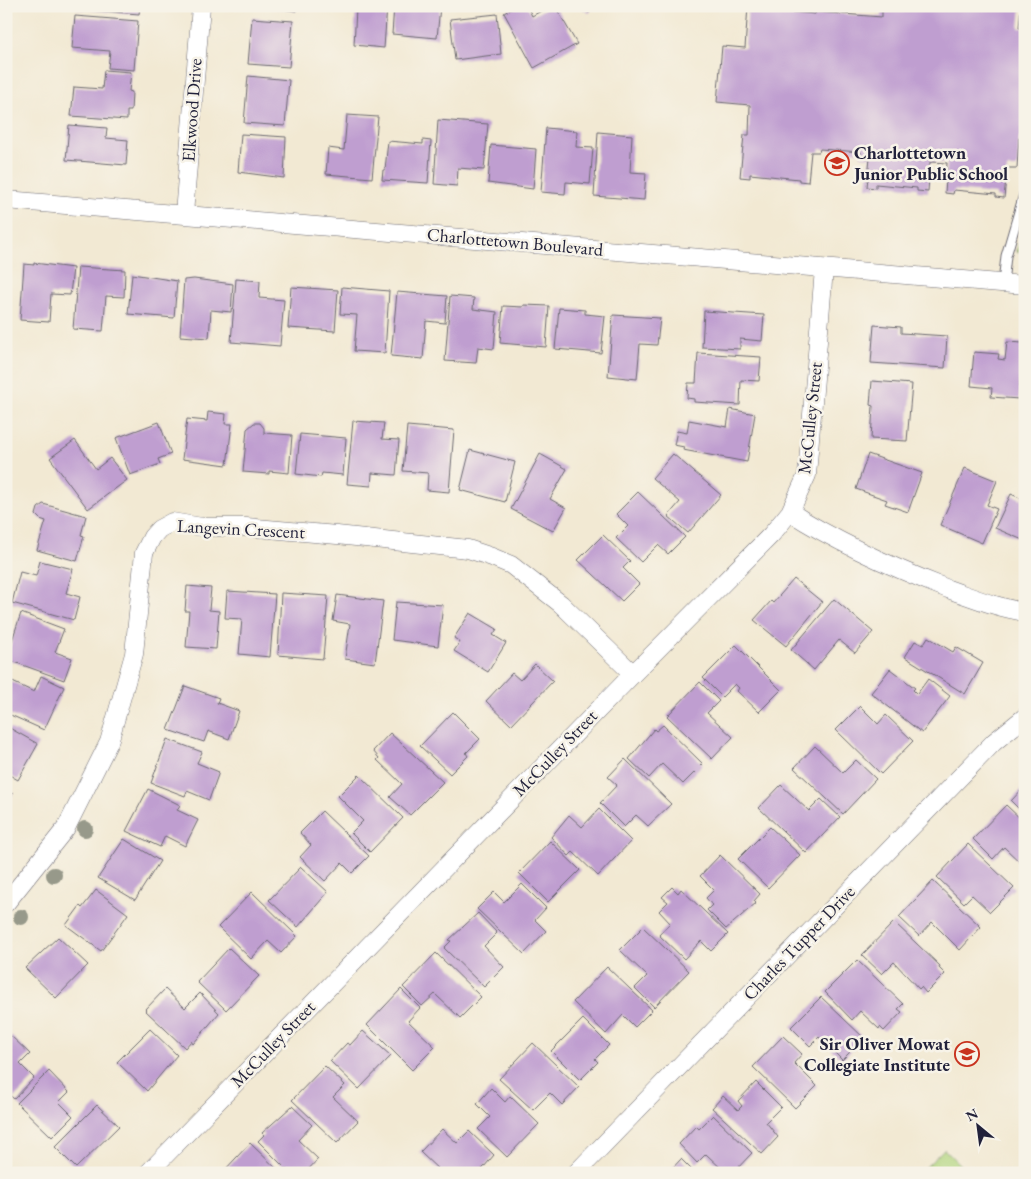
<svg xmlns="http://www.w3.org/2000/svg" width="1031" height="1179" font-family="'EB Garamond',serif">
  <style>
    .green { fill: #b1d47d; stroke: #6a7b5c }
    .building { fill: #bf9ed0 }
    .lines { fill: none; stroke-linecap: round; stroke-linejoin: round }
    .service-casing { stroke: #6b6870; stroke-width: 11 }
    .minor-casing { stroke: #6b6870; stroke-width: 19 }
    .service { stroke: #fff; stroke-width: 9 }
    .minor { stroke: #fff; stroke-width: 18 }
    .tree { fill: #97998a }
    .labels { text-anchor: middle; stroke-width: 5; stroke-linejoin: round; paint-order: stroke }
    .street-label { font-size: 18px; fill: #22223b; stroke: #f7f3e8 }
    .poi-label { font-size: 18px; font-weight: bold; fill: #22223b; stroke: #f7f3e8; text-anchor: start }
  </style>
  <rect width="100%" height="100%" fill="#f7f3e8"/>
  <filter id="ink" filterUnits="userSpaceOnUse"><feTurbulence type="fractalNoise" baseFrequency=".02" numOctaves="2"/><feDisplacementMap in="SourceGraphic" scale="10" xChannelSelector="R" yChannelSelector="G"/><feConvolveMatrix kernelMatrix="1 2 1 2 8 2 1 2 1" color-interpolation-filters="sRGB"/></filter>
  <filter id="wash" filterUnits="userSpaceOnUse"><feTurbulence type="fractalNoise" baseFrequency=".0096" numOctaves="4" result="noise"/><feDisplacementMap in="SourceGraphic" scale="20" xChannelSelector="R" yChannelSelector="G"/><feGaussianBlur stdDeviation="1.12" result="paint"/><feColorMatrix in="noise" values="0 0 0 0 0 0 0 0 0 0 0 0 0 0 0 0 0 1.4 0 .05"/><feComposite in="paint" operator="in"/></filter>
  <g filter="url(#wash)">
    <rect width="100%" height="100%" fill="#f2e9d3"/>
    <!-- green -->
    <path class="green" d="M1025,223V253L1017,252Z
      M944,1149L968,1173H920Z"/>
    <g id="blocks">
      <!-- building -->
      <path class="building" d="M77,6H140L139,14L77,9Z
        M260,6H297L296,11Z
        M339,6H387L384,48L354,45L356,9L339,8Z
        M394,6H440L437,38L392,34Z
        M516,6H527L532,16L550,6H555L577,44L534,68L504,13Z
        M579,6H594L589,13Z
        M748,6L758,7L757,9L815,14L816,12L882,17V6H1021L1019,28H1025V138H1019L1017,168H1007L1004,198L996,197V194L954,190L953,194L945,193L947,163L930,162L928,192L917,191V188L876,184V188L867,187L870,157L861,156V152L820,149L819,152H811L808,182L799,181V179L750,174V178L740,177L744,135H749L750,105L717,102L722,46L745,48Z
        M497,14L501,54L455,60L450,19Z
        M75,16L138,21L134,70L108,68L110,51L72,48Z
        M252,18L293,21L289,67L248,64Z
        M104,70L131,72L129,91L132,92L131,111H127V120L71,116L74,87L102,89Z
        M248,76L289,80L285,126L244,123Z
        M347,115L378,117L372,178L326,174L328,148L344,150Z
        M438,120L488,124L484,170L458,168L457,186L434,184Z
        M69,125L107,128L106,138L128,140L126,165L66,160Z
        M546,128L577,131L576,147L593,148L590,184L566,182L565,194L541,192Z
        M598,132L632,135L630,172L646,173L644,200L594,196Z
        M241,134L286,137L284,178L238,172Z
        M423,140L431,141L428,183L382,180L383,170H385L388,141L423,144Z
        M491,145L536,149L533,189L488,183Z
        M34,263L73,268L70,295L51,294L49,322L20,320L24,264L34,265Z
        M78,267L125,270L124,297L106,296L103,331L73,329Z
        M132,274L177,281L174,318L128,314Z
        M194,279L233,284L231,312L211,310L209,338L180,336L184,280Z
        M236,279L260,281L259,298L284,300L280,346L231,342Z
        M291,287L338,290L335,331L288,328Z
        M342,287L389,291L385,353L354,351L357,315L340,314Z
        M397,292L447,296L445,323L426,321L423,359L391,356Z
        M450,296L474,298L473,309L497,312L494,349L478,347L476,363L445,361Z
        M524,305L549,306L546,347L500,343L503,306L523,307Z
        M559,308L585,310V314L605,316L601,353L555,349Z
        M704,311L764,315L762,341L740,339V349L702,347Z
        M613,315L660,318L657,345L640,344L637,379L608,376Z
        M874,325L901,327V333L947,336L945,368L871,363Z
        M1007,342L1023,343L1019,399L991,397L992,388L971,386L974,352L999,354L998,359L1005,360Z
        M698,353L761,357L759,381L741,380L740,405L694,402V399L687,398L688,383H696Z
        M872,381L912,384L907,441L871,439L873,406L870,405Z
        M730,409L755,414L747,462L683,450L684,447L674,445L677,431L687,433L689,420L727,427Z
        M208,412L226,414L225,424H232L227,465L182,459L187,419L207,421Z
        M353,421L384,423L382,439L399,440L396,475L372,473L371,486L347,484Z
        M159,422L171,454L158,459L160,464L130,475L116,438Z
        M254,423H260L264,428V433L292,435L289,473L269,471V474L243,472L247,429Z
        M407,426L454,430L449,492L427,490L428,473L403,471Z
        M300,434L346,438L343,475L322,473L321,477L296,474Z
        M75,440L96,469L110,458L127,480L88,509L50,458Z
        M470,450L515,462L505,502L460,490Z
        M540,454L567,469L550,499L566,508L553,531L511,509Z
        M673,454L721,495L688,533L668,516L680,502L652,478Z
        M868,454L922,473L908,512L885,504L887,500L856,489Z
        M965,468L997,481L987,505L997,509L982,543L940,525Z
        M1025,491V541L995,528L1011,494L1022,499Z
        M638,492L685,537L668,554L658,545L641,562L616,538L628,526L616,514Z
        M43,504L86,516L81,535L84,536L77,561L37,550L46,521L40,519L36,515L38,508Z
        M603,535L630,561L623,568L639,584L622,601L578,560Z
        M40,561L73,569L66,593L80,597L74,620L12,603L20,572L36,576Z
        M794,579L822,602L786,646L754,620L771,601L773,603Z
        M187,586L211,588L209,610L219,611L216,649L186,647L189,611H185Z
        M227,591L275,594L270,657L239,654L242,619L225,618Z
        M281,593L328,596L323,659L278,655Z
        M337,595L383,601L375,663L345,659L350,624L333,621Z
        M834,599L873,632L855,653L839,640L814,670L791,650Z
        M396,602L443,605L438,646L392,640Z
        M21,613L64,629L55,652L72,658L64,680L6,659Z
        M470,613L497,629L493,635L506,643L488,672L454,651L460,642L454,638Z
        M928,637L953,652L956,647L983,663L965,694L905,657L915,641L923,645Z
        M736,645L781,690L759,712L737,691L739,688L735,684L722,697L703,678Z
        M535,664L553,681L511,725L486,701L512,673L520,680Z
        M890,669L915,688L913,690L917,694L928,679L950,696L922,733L871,693Z
        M41,676L64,687L44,730L6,713V679L34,692Z
        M700,682L719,701L707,713L733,737L712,759L667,716Z
        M185,686L219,698L217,703L239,711L229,739L208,731L204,742L168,730Z
        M860,706L878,724L886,715L913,741L881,774L836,730Z
        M453,712L480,739L466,753L468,756L450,774L420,746Z
        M663,725L703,764L683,784L662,764L649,778L629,759L654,729L656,731Z
        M6,726L38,744L18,780L6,773Z
        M390,733L443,782L410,815L390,797L402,784L377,760L379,758L373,751Z
        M167,739L202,752L197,763L219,772L209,800L187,791L185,796L151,783Z
        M815,746L843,773L856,760L876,779L843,814L794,768Z
        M625,759L671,804L648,826L636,815L624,827L600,803L617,785L608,777Z
        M359,775L403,818L370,852L351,833L363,821L338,796Z
        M781,785L809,811L821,799L840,817L806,853L759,808Z
        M1025,786V815L1011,801Z
        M6,789L13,794L6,803Z
        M148,789L180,805L177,810L198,820L185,846L165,836L160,847L126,831Z
        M1006,805L1025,823V867L1004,847L993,859L973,839Z
        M599,809L631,841L598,876L573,852L569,856L551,837L569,815L582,827Z
        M322,811L369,856L352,873L342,863L325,881L300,857L311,845L300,833Z
        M770,827L800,855L768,888L738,859Z
        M124,839L160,861L135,900L98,878Z
        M550,841L580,870L548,902L519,873Z
        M968,844L1014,888L990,912L972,895L964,903L937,877Z
        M720,855L760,894L754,901L756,903L726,929L707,910L712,905L706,898L714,890L700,876Z
        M301,867L328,892L298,927L269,900Z
        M933,881L981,927L960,950L932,922L919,936L899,917Z
        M522,884L546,908L535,920L546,931L524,954L477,909L494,892L504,902Z
        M672,887L678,893L681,889L728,934L711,951L701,941L684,959L659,935L670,923L659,911L668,902L662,897Z
        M96,890L128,914L101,951L66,925L80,906L82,908Z
        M252,892L297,936L281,953L268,941L251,959L218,927Z
        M478,913L497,933L484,946L504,967L484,987L444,948L451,941L449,940Z
        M894,922L940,966L939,968L945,974L926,993L921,987L919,989L894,962L882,974L862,955Z
        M643,927L689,971L654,1007L635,988L647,976L620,950Z
        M58,937L88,965L56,998L25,968Z
        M229,948L259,976L226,1010L197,982Z
        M436,953L481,997L460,1018L435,994L422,1006L403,987Z
        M857,960L903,1004L898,1009L902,1012L884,1031L880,1027L879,1029L860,1011L852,1020L825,992Z
        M607,967L652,1010L635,1027L623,1015L606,1034L573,1002Z
        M165,989L185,1008L200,993L219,1013L193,1044L191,1041L185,1048L145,1010Z
        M401,989L420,1008L408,1021L435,1047L412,1070L367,1025Z
        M821,997L864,1038L842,1060L819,1037L810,1046L791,1027Z
        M583,1019L609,1045L595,1059L598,1062L580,1080L551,1051Z
        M150,1029L177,1055L147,1091L117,1062Z
        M363,1031L391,1056L359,1089L330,1061L347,1043L350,1045Z
        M10,1035L30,1054L20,1064L34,1078L14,1099L6,1092V1039Z
        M783,1036L802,1054L794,1063L817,1086L795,1108L753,1067Z
        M533,1043L579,1087L562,1105L550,1093L533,1110L499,1079Z
        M325,1066L345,1085L333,1097L358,1121L337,1143L292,1100Z
        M49,1071L69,1092L59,1102L73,1116L52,1137L17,1103Z
        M756,1082L781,1107L766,1122L778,1137L762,1154L712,1108L723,1096L738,1110L742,1106L738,1101Z
        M491,1088L505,1102L510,1096L539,1124L507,1157L478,1129L490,1117L477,1104Z
        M97,1105L119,1126L76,1168L55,1147Z
        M292,1106L312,1125L298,1140L318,1159L305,1173H290L258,1141L264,1135L262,1133Z
        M713,1115L752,1153L733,1173H726L706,1154L697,1163L679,1144L696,1126L699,1129Z
        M442,1129L457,1143L469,1131L494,1155L479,1173H442L420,1152Z
        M250,1143L281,1173H222Z
        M681,1159L695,1173H668Z"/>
    </g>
  </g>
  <g filter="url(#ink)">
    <use href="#blocks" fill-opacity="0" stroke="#6b6870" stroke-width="1"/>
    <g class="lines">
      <defs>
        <path id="service" d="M1003,283L1006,256L1025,191"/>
        <path id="minor" d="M6,200L1025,285
          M184,214L201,6
          M790,512C839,544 894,568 948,589C974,598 998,608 1025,612
          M6,903L66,828L109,742L134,654L144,553L152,537L159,529L172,522L202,527H246L337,535L468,549L492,557L511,565L561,604L633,674
          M6,1172L7,1173
          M148,1173L633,674L771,535L790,512L807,475L824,269
          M576,1173L994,742L1025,717"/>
      </defs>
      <!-- service casing -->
      <use href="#service" class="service-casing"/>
      <!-- minor casing -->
      <use href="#minor" class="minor-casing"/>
      <!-- service -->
      <use href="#service" class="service"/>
      <!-- minor -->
      <use href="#minor" class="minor"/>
    </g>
    <!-- trees -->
    <g class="tree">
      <circle cx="85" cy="829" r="8"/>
      <circle cx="54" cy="875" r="8"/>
      <circle cx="21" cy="917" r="8"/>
    </g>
  </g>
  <!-- icons -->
  <defs>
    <symbol id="school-ring" viewBox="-11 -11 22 22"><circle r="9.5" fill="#f7f3e8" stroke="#c8321e" stroke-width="1.5"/><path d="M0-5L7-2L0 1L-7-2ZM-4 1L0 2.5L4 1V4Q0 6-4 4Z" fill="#c8321e"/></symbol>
  </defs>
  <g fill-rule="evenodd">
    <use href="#school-ring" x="823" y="149" width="28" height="28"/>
    <use href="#school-ring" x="953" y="1040" width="28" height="28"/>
  </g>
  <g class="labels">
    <!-- street labels -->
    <g class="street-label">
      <text transform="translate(192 110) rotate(-86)" y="6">Elkwood Drive</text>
      <text transform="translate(515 242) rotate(5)" y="6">Charlottetown Boulevard</text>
      <text transform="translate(810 418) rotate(-84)" y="6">McCulley Street</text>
      <text transform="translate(241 529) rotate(3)" y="6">Langevin Crescent</text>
      <text transform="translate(555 753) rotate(-46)" y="6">McCulley Street</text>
      <text transform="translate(799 943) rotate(-46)" y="6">Charles Tupper Drive</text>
      <text transform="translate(273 1044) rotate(-46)" y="6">McCulley Street</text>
    </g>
    <!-- poi labels -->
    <g class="poi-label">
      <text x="854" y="159">Charlottetown<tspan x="854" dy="21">Junior Public School</tspan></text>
      <text x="950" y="1050" text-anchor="end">Sir Oliver Mowat<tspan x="950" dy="21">Collegiate Institute</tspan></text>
    </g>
  </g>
  <!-- margin -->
  <rect width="1031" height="1179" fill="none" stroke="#f7f3e8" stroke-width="25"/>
  <!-- north arrow -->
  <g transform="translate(978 1126) rotate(331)" stroke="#f7f3e8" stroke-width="4" paint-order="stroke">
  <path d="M0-4L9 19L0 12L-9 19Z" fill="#22223b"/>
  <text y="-8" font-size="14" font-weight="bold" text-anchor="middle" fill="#22223b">N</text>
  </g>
</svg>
